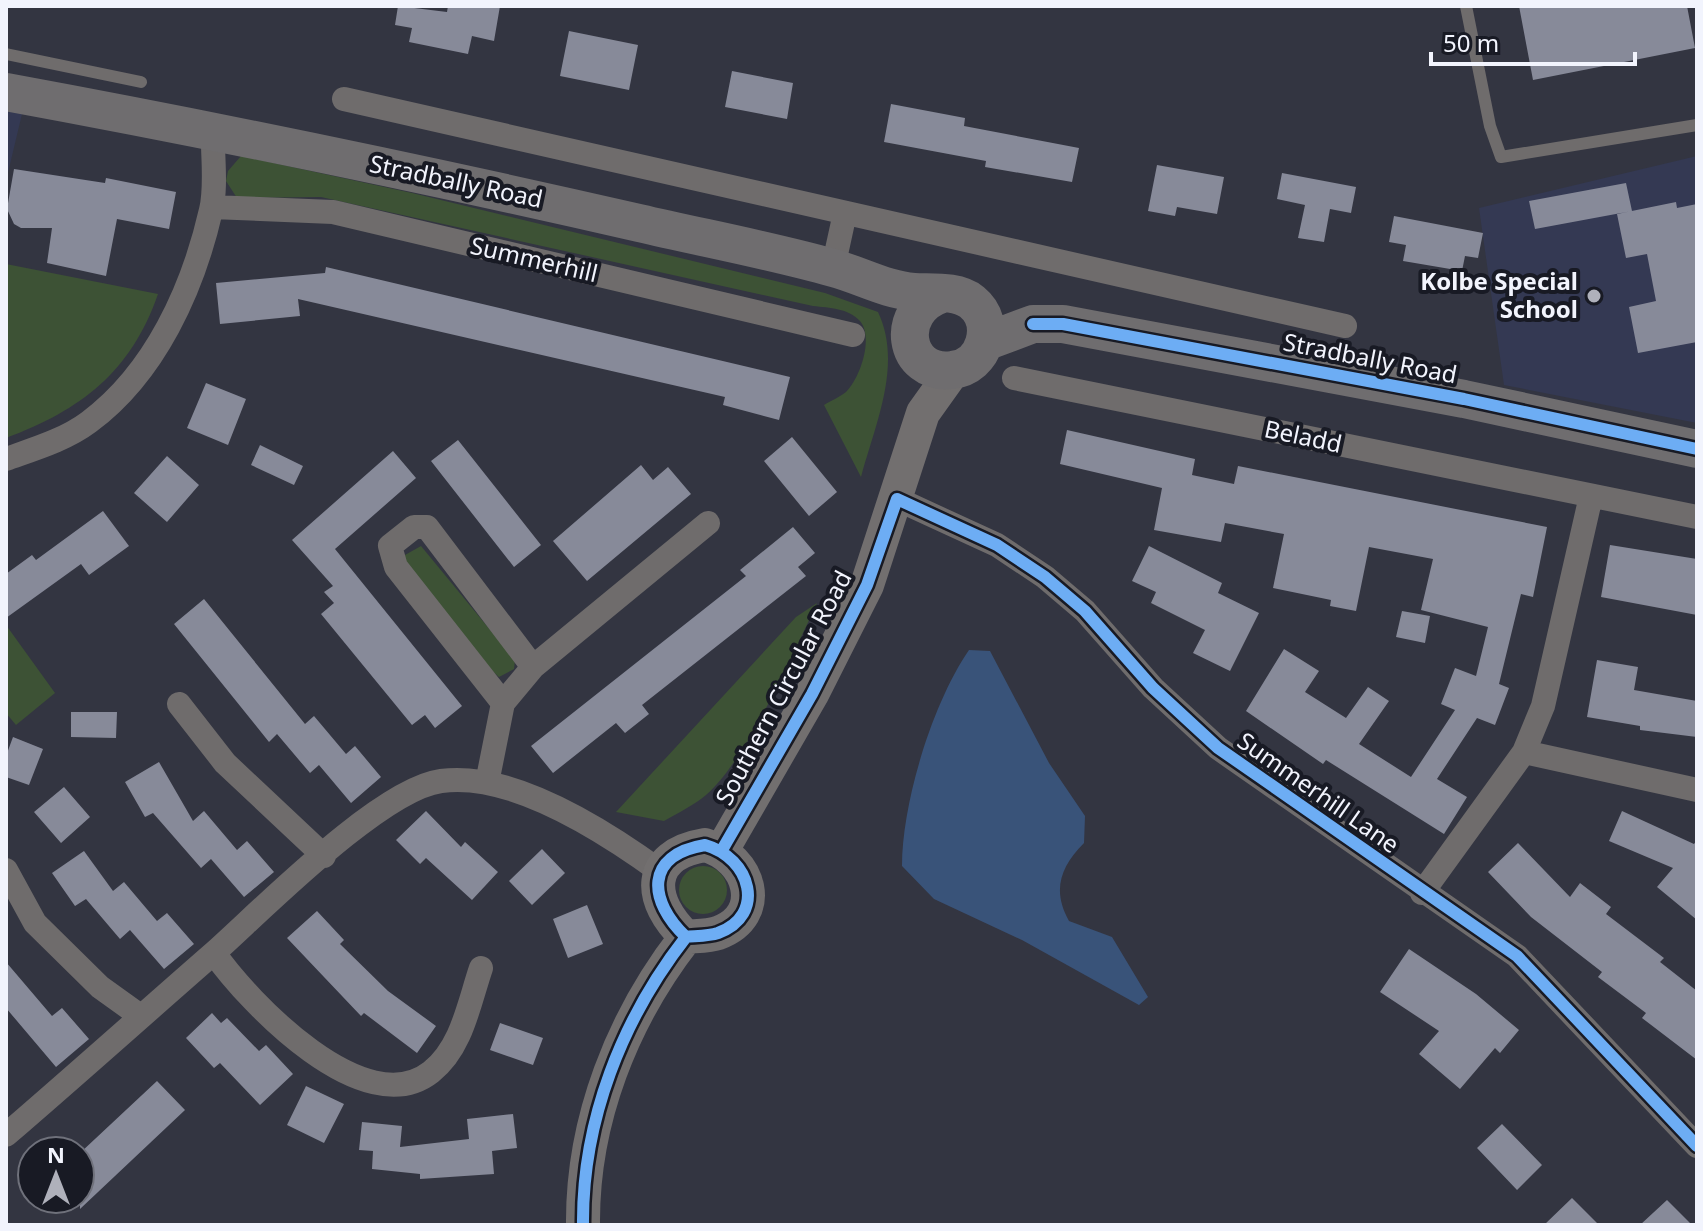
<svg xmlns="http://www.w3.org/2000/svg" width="1703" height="1231" font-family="'Noto Sans',sans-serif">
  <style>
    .built { fill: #343953 }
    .green { fill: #3d5235 }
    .water { fill: #395379 }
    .building { fill: #878a99 }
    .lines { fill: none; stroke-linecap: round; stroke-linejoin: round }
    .service { stroke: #6f6c6c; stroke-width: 12 }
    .minor { stroke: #6f6c6c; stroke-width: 24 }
    .secondary { stroke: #726f6f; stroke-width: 34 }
    .primary { stroke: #6f6d6f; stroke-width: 38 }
    .cycleway-casing { stroke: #181a24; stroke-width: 17 }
    .cycleway { stroke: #6dadf4; stroke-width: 12 }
    .poi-dot { fill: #afb1bb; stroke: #181a24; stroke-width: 3 }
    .labels { text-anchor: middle; stroke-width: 8; stroke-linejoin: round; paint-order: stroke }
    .street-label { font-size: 24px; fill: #f2f4fd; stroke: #181a24 }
    .poi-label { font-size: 24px; font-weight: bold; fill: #f2f4fd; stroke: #181a24; text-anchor: end }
  </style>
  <rect width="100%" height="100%" fill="#333541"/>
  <!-- built -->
  <path class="built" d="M6,111L22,114L6,181Z
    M1697,156V423L1504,385L1479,208Z"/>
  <!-- green -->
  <path class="green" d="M241,156L412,193L825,293L878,312C903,364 875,425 861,477L824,405C830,401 840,397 846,392C860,378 874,338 860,321C848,308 830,308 813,306L321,197L237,198L226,181L228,171Z
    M6,264L158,294C131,372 81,410 6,438Z
    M421,546L515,660L514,669L499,677L488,667L404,564L405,555Z
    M817,603C794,652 746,761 706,795C694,805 678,813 664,821L616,812L796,617Z
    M6,625L55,693L16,725L6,713Z
    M679 890a24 24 0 1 1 48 0a24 24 0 1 1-48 0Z"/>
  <!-- water -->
  <path class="water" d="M969,650L990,651L1049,763L1085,816L1084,843C1060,867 1052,891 1069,921L1112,937L1148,997L1139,1005L1022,940L934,899L902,866C902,802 933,702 969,650Z"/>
  <!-- building -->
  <path class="building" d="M398,6L447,12L448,6H500L494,41L472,36L468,54L409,42L412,28L395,25Z
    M1519,6H1687L1695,48L1533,80Z
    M569,31L638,45L629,90L560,76Z
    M732,71L793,83L787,119L725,107Z
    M891,104L965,118L964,126L1079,148L1072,182L985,167L986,161L884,142Z
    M1157,165L1224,177L1217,214L1177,207L1175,216L1148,211Z
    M14,169L105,183L106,178L176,192L169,229L117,219L106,276L47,263L52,228H21L14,224L7,209Z
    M1282,173L1356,187L1351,213L1330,209L1324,242L1298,238L1305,205L1277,199Z
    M1626,183L1632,211L1535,229L1529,201Z
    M1676,202L1677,208L1697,204V342L1638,353L1629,307L1656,301L1647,254L1626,258L1617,214Z
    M1394,216L1483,233L1478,258L1465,256L1462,271L1403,261L1406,245L1389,242Z
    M326,267L790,377L779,420L723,405L725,397L298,299L300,316L220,324L216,283L325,273Z
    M206,383L246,399L228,445L187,428Z
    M1067,430L1195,459L1192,475L1234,484L1238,466L1547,527L1533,597L1521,594L1499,684L1509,688L1495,725L1477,718L1437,779L1467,797L1444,834L1326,760L1323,764L1246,711L1284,649L1319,671L1305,692L1346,718L1368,687L1389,701L1359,744L1411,777L1455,710L1441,704L1455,668L1476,676L1488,627L1421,610L1433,559L1369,547L1356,611L1330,606L1331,600L1273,588L1284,534L1225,523L1221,542L1154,530L1162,488L1060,464Z
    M792,437L837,492L809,516L764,461Z
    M458,440L541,545L514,567L431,461Z
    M260,445L303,466L294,485L251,465Z
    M393,451L416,478L335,549L462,706L435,728L425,715L412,725L321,614L334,603L324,592L333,586L292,540Z
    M167,456L199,485L167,522L134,493Z
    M641,465L653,480L668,467L691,494L587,581L553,541Z
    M103,511L129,546L89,575L81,564L6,618V574L32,555L36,560Z
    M793,527L815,553L798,567L806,576L642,705L649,714L625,733L616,723L553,773L531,746L746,576L740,570Z
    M1610,545L1697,559V615L1601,597Z
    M1149,546L1222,583L1218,593L1259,613L1230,671L1193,653L1205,630L1151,603L1156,592L1132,581Z
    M204,599L305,724L314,716L346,754L355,746L381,777L351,803L319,765L310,773L277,734L269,742L174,624Z
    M1402,611L1430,616L1425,643L1396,637Z
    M1597,660L1638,667L1634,690L1697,701V737L1640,730V726L1587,717Z
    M71,712H117L116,738L71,737Z
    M13,737L43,749L29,785L6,777V756Z
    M159,762L193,821L204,811L237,850L247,841L274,872L244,897L211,859L201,868L153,813L145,817L125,782Z
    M64,787L90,817L61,843L34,812Z
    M426,811L461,847L465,842L498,872L472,900L426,858L420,864L396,840Z
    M1622,811L1694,844L1697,840V920L1657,887L1673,868L1609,841Z
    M1518,843L1570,897L1580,883L1611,907L1606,914L1664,958L1660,962L1697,991V1060L1642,1018L1646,1013L1598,977L1602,972L1531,917L1488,872Z
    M542,849L565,873L532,905L509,881Z
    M84,851L113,891L124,882L157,921L167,913L194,944L164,969L130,930L120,939L86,899L75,906L52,873Z
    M587,905L603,944L568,958L553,919Z
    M317,911L344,940L340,944L388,991L436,1026L417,1053L364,1013L361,1016L287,938Z
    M1409,949L1476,994L1519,1030L1500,1053L1495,1048L1460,1089L1419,1054L1439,1031L1380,992Z
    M6,962L52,1016L62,1008L89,1039L56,1067L6,1008Z
    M212,1013L221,1023L227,1018L259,1051L266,1045L293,1074L260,1105L220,1063L214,1068L186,1038Z
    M500,1023L543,1038L533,1065L490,1050Z
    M157,1081L185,1110L80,1209V1153Z
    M306,1086L344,1104L324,1143L287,1125Z
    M513,1114L517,1148L492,1151L494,1174L420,1179V1174L372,1169L373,1151L359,1150L362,1122L402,1126L400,1147L469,1139L467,1119Z
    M1502,1124L1542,1165L1517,1190L1477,1148Z
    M1572,1198L1599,1225H1544Z
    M1667,1200L1692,1225H1640Z"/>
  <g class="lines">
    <!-- service -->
    <path class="service" d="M1466,6L1490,126L1501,157L1697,125
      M6,54L141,82"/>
    <!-- minor -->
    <path class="minor" d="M344,99L1345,326
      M212,207L333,212L853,335
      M833,268L845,213
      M1014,378L1697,517
      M6,459C34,449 65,440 89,422C155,373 193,289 211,210C217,185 212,155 213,130
      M897,499L997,545L1045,577L1085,611L1153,688L1218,748L1517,956L1697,1146
      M503,703L396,567L390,546L414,527H427L533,667
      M179,704L225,763L324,856
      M1524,752L1697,790
      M487,783L503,703L533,667L708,523
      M6,870L35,923L100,987L139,1015
      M1422,893L1524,752L1543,706L1591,496
      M214,953C249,1003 365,1124 431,1072C462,1048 469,1003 481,968
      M6,1135C77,1074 146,1012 216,951C264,908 381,789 441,781C512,771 606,832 661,872"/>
    <!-- secondary -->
    <path class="secondary" d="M705,845C751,858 767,915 718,933C709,936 696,936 686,937C648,901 644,855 705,845Z
      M722,850L812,694L867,585L923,413L953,371
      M583,1225C582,1121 622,1019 686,937"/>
    <!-- primary -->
    <path class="primary" d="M6,92C218,131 429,175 639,223C703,238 769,250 833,268C860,275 886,290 914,292C932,293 957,290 972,302C998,323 985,367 952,370C903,376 893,310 942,294
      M985,342L1033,324H1063L1464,399L1697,449"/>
    <defs>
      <path id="cycleway" d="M1033,324H1063L1464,399L1697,449
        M705,845C751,858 767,915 718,933C709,936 696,936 686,937C648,901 644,855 705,845Z
        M722,850L812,694L867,585L897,499L997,545L1045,577L1085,611L1153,688L1218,748L1517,956L1697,1146
        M583,1225C582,1121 622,1019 686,937"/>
    </defs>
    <!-- cycleway casing -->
    <use href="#cycleway" class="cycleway-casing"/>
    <!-- cycleway -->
    <use href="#cycleway" class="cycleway"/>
  </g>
  <!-- markers -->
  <circle class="poi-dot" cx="1594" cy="296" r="8"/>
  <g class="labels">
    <!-- street labels -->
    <g class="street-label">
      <text transform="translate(456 182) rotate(12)" y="8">Stradbally Road</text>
      <text transform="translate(534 260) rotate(13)" y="8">Summerhill</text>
      <text transform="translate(1370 359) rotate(11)" y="8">Stradbally Road</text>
      <text transform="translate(1303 437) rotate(12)" y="8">Beladd</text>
      <text transform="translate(784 688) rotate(-62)" y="8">Southern Circular Road</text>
      <text transform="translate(1318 793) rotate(35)" y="8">Summerhill Lane</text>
    </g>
    <!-- poi labels -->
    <g class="poi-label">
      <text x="1578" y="290">Kolbe Special<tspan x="1578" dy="28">School</tspan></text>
    </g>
  </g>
  <!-- border -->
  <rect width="1703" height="1231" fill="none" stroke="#f2f4fd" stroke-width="16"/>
  <!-- north arrow -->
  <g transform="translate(56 1175)"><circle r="38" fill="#181a24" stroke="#6f717b" stroke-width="2"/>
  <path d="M0-6L14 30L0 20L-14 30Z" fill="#afb1bb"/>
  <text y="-12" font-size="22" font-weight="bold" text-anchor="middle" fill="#f2f4fd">N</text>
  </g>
  <!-- scale -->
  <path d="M1431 52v12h204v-12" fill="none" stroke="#f2f4fd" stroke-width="4"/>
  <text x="1443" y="52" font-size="24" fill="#f2f4fd" stroke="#181a24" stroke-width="6" paint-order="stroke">50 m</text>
</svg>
